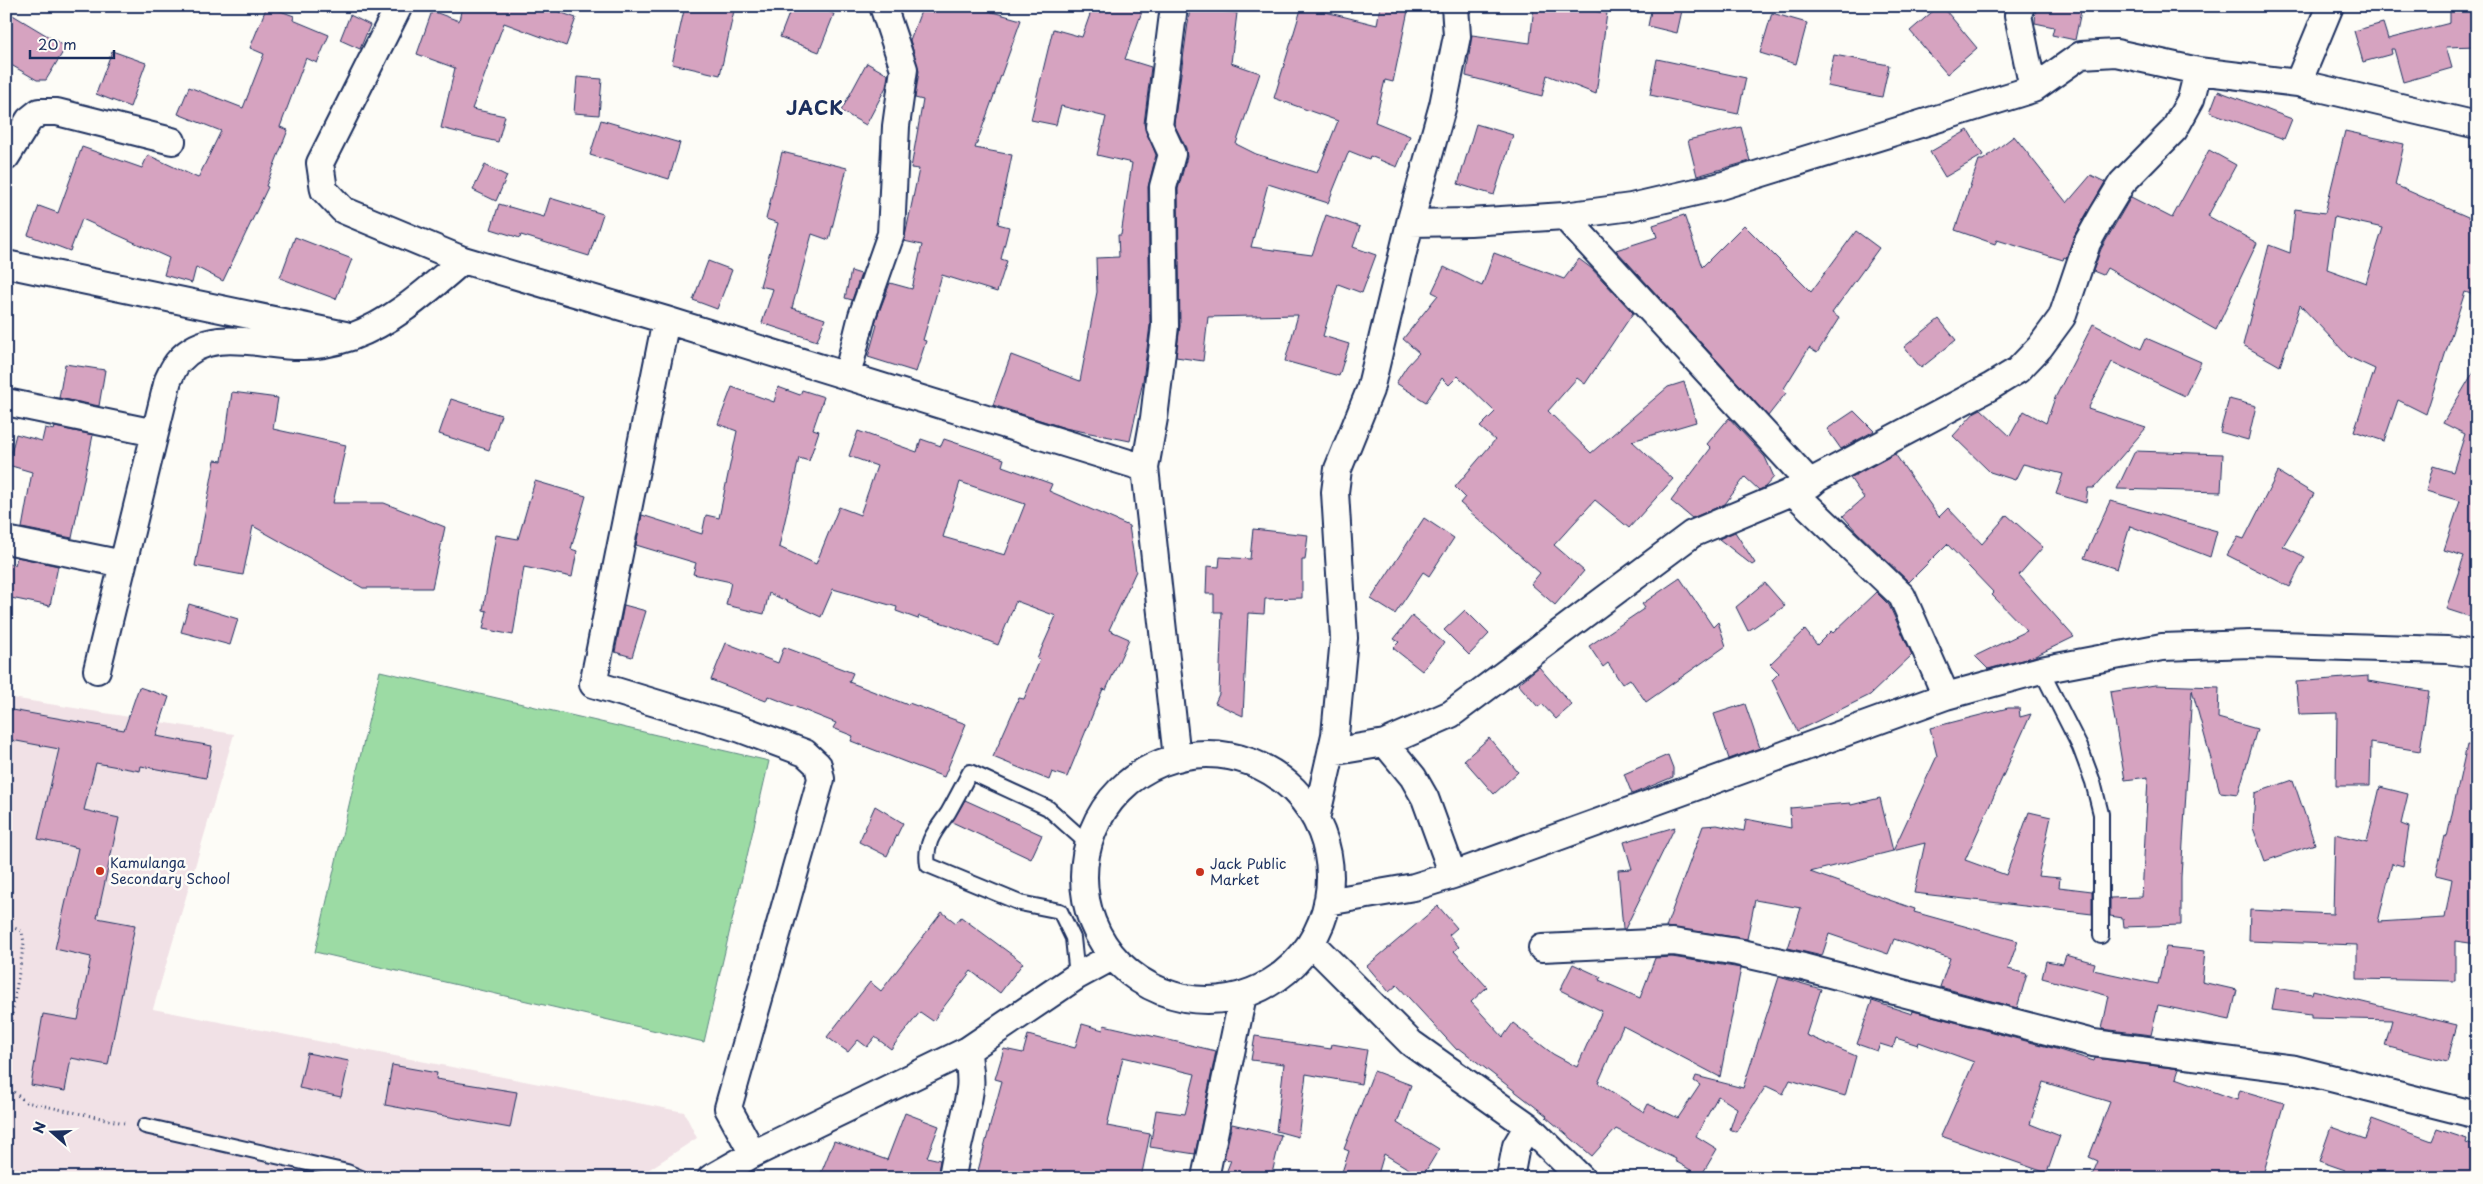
<svg xmlns="http://www.w3.org/2000/svg" width="2483" height="1184" font-family="'Playpen Sans',sans-serif">
  <style>
    .built { fill: #f1e1e6 }
    .green { fill: #9cdba4; stroke: #5c8581 }
    .building { fill: #d6a3c0; stroke: #1b2f5e; fill-rule: evenodd }
    .lines { fill: none; stroke-linecap: round; stroke-linejoin: round }
    .lane-casing { stroke: #1b2f5e; stroke-width: 18 }
    .street-casing { stroke: #1b2f5e; stroke-width: 30 }
    .path { stroke: #1b2f5e; stroke-width: 3; stroke-dasharray: 1 4; stroke-linecap: butt }
    .lane { stroke: #fdfcf7; stroke-width: 14 }
    .street { stroke: #fdfcf7; stroke-width: 26 }
    .poi-dot { fill: #c8321e; stroke: #fdfcf7; stroke-width: 2 }
    .labels { text-anchor: middle; stroke-width: 5; stroke-linejoin: round; paint-order: stroke }
    .poi-label { font-size: 14px; fill: #1b2f5e; stroke: #fdfcf7; text-anchor: start }
    .district-label { font-size: 19px; font-weight: bold; letter-spacing: 1px; fill: #1b2f5e; stroke: #fdfcf7 }
  </style>
  <rect width="100%" height="100%" fill="#fdfcf7"/>
  <filter id="ink" filterUnits="userSpaceOnUse"><feTurbulence type="fractalNoise" baseFrequency=".02" numOctaves="2"/><feDisplacementMap in="SourceGraphic" scale="10" xChannelSelector="R" yChannelSelector="G"/><feConvolveMatrix kernelMatrix="1 2 1 2 8 2 1 2 1" color-interpolation-filters="sRGB"/></filter>
  <g filter="url(#ink)">
    <!-- built -->
    <path class="built" d="M6,697L234,734L153,1009L684,1112L697,1138L636,1178H6Z"/>
    <!-- green -->
    <path class="green" d="M380,671L769,761L704,1042L315,952Z"/>
    <!-- building -->
    <path class="building" d="M267,6L294,16L293,20L329,35L317,63L306,58L280,127L288,130L266,186L268,187L223,281L196,267L192,283L164,275L169,258L82,219L70,251L28,235L39,206L58,213L82,147L142,168L148,155L198,178L221,131L178,114L189,87L243,108L264,54L250,48Z
      M462,6H543L576,18L566,46L504,23L472,109L505,116L498,142L441,128L455,68L417,54L432,11L459,21Z
      M685,6H735L720,75L672,64Z
      M792,6H815L834,14L819,52L780,37Z
      M923,6H971L1021,20L975,148L1012,155L998,224L1009,227L1001,259L1007,261L997,292L942,275L923,340L926,341L916,372L868,357L877,325L875,324L876,320L890,283L912,289L922,245L904,241L919,169L911,168L923,100L915,98L919,71L910,40Z
      M1093,6H1144L1125,59L1151,67L1144,124L1156,155L1148,187L1150,325L1143,381L1130,441L1065,428L993,405L1011,355L1080,381L1097,292L1096,258L1119,257L1118,235H1121L1132,163L1097,155L1106,117L1061,106L1056,125L1031,120L1053,29L1082,37Z
      M1302,6L1377,25L1380,6H1409L1393,82L1385,80L1375,122L1410,136L1397,167L1370,156L1369,159L1349,151L1328,203L1268,184L1251,247L1312,255L1326,215L1360,227L1353,247L1376,255L1362,293L1338,284L1323,336L1349,344L1339,376L1285,361L1298,315L1208,317L1203,361L1176,357L1180,326L1178,189L1187,157L1186,148L1174,124L1190,8L1237,13L1231,63L1260,73L1236,144L1256,154L1317,173L1338,121L1274,98Z
      M1534,6H1557L1607,13L1596,94L1547,75L1542,96L1466,76L1472,35L1530,43Z
      M1652,6H1683L1677,33L1648,26Z
      M1939,6H1942L1977,48L1947,74L1910,31Z
      M2036,6H2082L2075,40L2052,35L2054,27L2035,23Z
      M2477,8V46L2446,47L2452,68L2403,82L2394,49H2391L2392,54L2363,62L2354,31L2383,23L2388,39L2450,23V9Z
      M6,11L66,47L46,80H37L6,62Z
      M1772,13L1807,23L1796,64L1760,53Z
      M350,15L370,25L360,49L340,40Z
      M112,51L146,63L130,107L96,94Z
      M1834,55L1889,65L1882,97L1827,86Z
      M1657,59L1746,78L1738,114L1650,95Z
      M867,63L888,75L886,87L866,125L841,111Z
      M577,77L602,79L599,115L574,113Z
      M2218,91L2292,119L2284,139L2210,112Z
      M601,120L680,143L669,179L590,155Z
      M1476,124L1513,135L1494,195L1458,184Z
      M1741,127L1750,161L1697,176L1688,140Z
      M1968,130L1983,155L1945,177L1930,152Z
      M2345,131L2404,144L2395,185L2477,221V296L2465,292L2426,414L2398,400L2384,441L2354,431L2375,369L2349,357L2300,305L2280,366L2243,345L2269,245L2290,253L2295,209L2325,213ZM2334,217L2383,228L2366,283L2327,269Z
      M2014,136L2067,203L2091,175L2105,182L2074,236L2066,258L2064,257L2063,260L1997,240L1995,244L1955,230L1979,160H1983Z
      M2209,150L2236,165L2208,216L2257,243L2216,330L2107,268L2103,275L2093,271L2101,249L2131,197L2172,218Z
      M782,152L847,168L829,240L812,234L792,308L825,319L817,341L762,323L773,289L760,286L778,223L766,219Z
      M485,165L507,176L496,201L473,190Z
      M550,198L603,214L589,256L521,235L520,238L491,229L499,204L544,217Z
      M1684,215L1702,267L1744,225L1811,292L1856,231L1879,248L1832,313L1839,318L1817,353L1809,348L1783,390L1786,393L1768,416L1616,250L1657,237L1653,225Z
      M295,237L352,259L336,299L280,278Z
      M1494,253L1564,279L1579,259L1591,268L1633,313L1585,384L1577,378L1548,411L1591,453L1668,387L1684,382L1696,422L1632,441L1673,479L1629,528L1595,500L1554,545L1584,571L1555,605L1531,584L1540,573L1460,503L1465,497L1455,487L1495,440L1480,427L1495,412L1458,376L1449,385L1442,378L1426,402L1396,383L1407,366L1419,353L1403,339L1438,295L1432,292L1444,267L1482,286Z
      M708,261L732,270L717,309L693,300Z
      M851,271L861,274L852,300L845,298Z
      M1939,319L1956,340L1921,368L1904,347Z
      M2093,324L2141,349L2146,338L2201,362L2185,396L2112,362L2088,409L2146,428L2094,488H2088L2086,503L2056,494L2063,474L2023,464L2015,480L1990,472L1953,436L1975,412L1981,409L2010,436L2024,411L2046,423L2055,398Z
      M65,364L105,370L99,406L59,398Z
      M2477,366V619L2446,609L2464,556L2444,550L2460,501L2426,491L2433,466L2453,472L2465,434L2443,423Z
      M732,387L774,402L778,387L800,395L802,390L824,397L813,429L819,431L809,461L799,458L779,547L816,564L839,507L860,515L877,466L849,456L858,431L917,452L921,439L941,446L944,439L1004,459L1002,466L1052,484L1049,491L1129,526L1136,571L1109,630L1129,639L1106,690L1103,689L1067,777L1052,772L1049,780L993,757L1019,698L1024,699L1040,660L1037,659L1056,616L1016,601L998,645L949,625L919,616L918,619L896,611L897,607L833,589L821,617L769,593L764,614L726,605L731,582L693,574L696,563L636,545L642,515L702,534L706,515L719,518L737,431L718,424ZM960,482L1025,504L1005,555L943,537Z
      M232,392L278,398L273,429L346,445L333,503H384L445,527L432,588H363L253,526L243,575L195,566L215,460L222,461Z
      M451,399L501,415L489,450L439,434Z
      M2229,399L2256,406L2248,440L2220,432Z
      M1854,411L1874,431L1841,449L1827,429Z
      M1729,418L1765,457L1774,477L1765,487L1759,490L1745,477L1725,504L1692,518L1671,501L1711,448L1707,444Z
      M55,427L93,435L72,538L22,528L32,472L8,465L16,434L42,441L45,428L54,430Z
      M2135,451L2223,454L2221,492L2117,489Z
      M1895,454L1939,517L1948,508L1982,544L2007,515L2043,547L2019,575L2074,637L2033,657L1988,669L1975,656L2027,631L1992,595L1994,593L1947,544L1909,582L1856,531L1843,516L1864,498L1850,478Z
      M2278,472L2314,494L2283,546L2305,557L2290,587L2227,555L2238,537L2244,539Z
      M535,481L586,496L571,549L577,551L572,577L524,567L513,635L483,629L487,611L483,610L496,535L518,539Z
      M2110,501L2217,531L2210,557L2130,526L2117,569L2084,558Z
      M1424,518L1454,538L1429,576L1423,572L1395,614L1371,599Z
      M1253,529L1308,535L1305,560H1302V598L1265,599L1264,614L1248,613L1243,716L1215,703L1219,694L1222,612H1214V594H1206L1207,566L1219,567L1220,557L1250,559Z
      M1735,532L1755,563L1752,565L1719,539Z
      M17,557L58,566L50,606L6,597L9,564L15,565Z
      M1680,578L1713,627L1718,622L1726,646L1646,702L1630,679L1622,684L1608,663L1603,667L1589,646L1645,608L1642,604Z
      M1765,583L1785,606L1748,631L1736,607Z
      M1876,592L1889,605L1912,655L1870,695L1797,731L1772,680L1779,673L1770,664L1805,630L1817,645L1831,631L1833,633Z
      M189,604L238,619L230,645L181,632Z
      M624,605L646,611L632,657L615,652Z
      M1465,610L1489,634L1469,655L1444,630Z
      M1412,616L1444,643L1422,671L1393,648L1399,642L1394,639Z
      M726,643L778,663L784,647L853,673L849,682L908,705L909,703L966,724L944,777L851,741L853,736L833,728L836,723L768,696L766,701L711,680Z
      M1539,667L1572,705L1556,719L1542,704L1538,707L1518,684Z
      M2368,676V681L2429,691L2420,751L2371,743L2370,786H2336L2337,713L2299,714L2296,682Z
      M2155,685L2219,687L2218,718L2257,729L2238,794L2220,792L2192,690L2181,877V925L2124,927L2123,918L2110,916V898L2142,897L2148,777L2125,780L2110,692Z
      M139,687L169,697L156,736L212,746L206,778L141,766L140,771L96,763L84,810L119,818L97,918L135,925L108,1065L71,1058L65,1091L31,1085L43,1014L78,1020L91,957L55,949L78,848L38,839L59,749L6,739V709L124,730Z
      M1745,704L1760,748L1729,759L1714,714Z
      M2008,708H2019L2020,717L2031,714L1965,860L2006,875L2029,812L2051,817L2038,876L2060,878L2059,887L2092,891V914L1914,893L1925,843L1893,851L1937,756L1930,728Z
      M1489,738L1518,772L1494,794L1464,760Z
      M2467,745L2477,746V944L2455,941V981L2357,979V945L2249,941L2250,910L2333,914L2335,834L2367,842L2380,787L2408,794L2401,824L2409,827L2403,866L2392,863L2378,922L2445,918L2452,879L2436,875L2445,836L2447,837Z
      M1668,755L1673,768V777L1632,794L1624,774Z
      M2293,780L2315,844L2265,861L2253,828L2255,793Z
      M1880,798L1893,851L1810,872L1915,909L1914,912L2018,941L2008,969L2027,974L2017,1008L1940,987L1950,958L1894,939L1888,954L1829,934L1822,956L1788,948L1801,908L1755,900L1747,939L1666,927L1703,826L1717,825L1744,831L1746,819L1791,828L1790,808L1850,803L1851,805Z
      M965,800L1042,835L1031,859L952,822Z
      M875,806L903,823L887,856L859,842Z
      M1675,827L1625,929H1623L1618,870L1632,869L1624,842Z
      M1438,906L1457,928L1449,935L1459,947L1454,951L1487,987L1471,1002L1503,1037L1513,1023L1553,1054L1577,1067L1602,1011L1560,990L1573,964L1601,977L1599,980L1640,998L1655,958L1672,957L1741,968L1720,1077L1623,1026L1598,1083L1644,1112L1648,1104L1678,1118L1700,1085L1694,1081L1696,1076L1743,1088L1779,977L1821,989L1806,1035L1856,1056L1845,1096L1790,1080L1783,1094L1766,1086L1736,1132L1730,1129L1737,1108L1718,1096L1696,1136L1717,1149L1701,1176L1675,1161L1676,1159L1616,1129L1592,1156L1546,1117L1547,1116L1459,1048L1457,1050L1397,985L1389,992L1367,966Z
      M942,912L956,923L961,917L1023,963L1000,993L971,971L933,1021L920,1012L891,1049L875,1037L867,1047L858,1040L848,1052L827,1037L870,982L881,991Z
      M2166,947L2205,951L2202,982L2237,990L2230,1020L2158,1005L2151,1035L2102,1029L2109,996L2042,978L2046,961L2063,964L2066,955L2095,963L2093,970L2158,984Z
      M2276,988L2312,994L2313,990L2457,1025L2447,1062L2385,1046L2392,1020L2311,1018V1015L2272,1010Z
      M1872,1001L1912,1014L1913,1011L2056,1049L2094,1061L2095,1058L2179,1069L2176,1078L2237,1100L2240,1090L2284,1103L2262,1178H2091L2098,1161L2089,1157L2110,1102L2043,1082L2030,1124L2060,1136L2047,1173L1941,1136L1974,1062L1919,1042L1918,1045L1896,1038L1893,1048L1880,1044L1877,1051L1857,1044Z
      M1082,1024L1103,1030L1104,1025L1216,1051L1195,1154L1150,1147L1156,1110L1185,1114L1195,1074L1123,1057L1107,1126L1150,1134L1141,1178H976L1002,1081L995,1079L1004,1049L1023,1053L1028,1035L1075,1048Z
      M1255,1036L1282,1040V1042L1331,1049L1332,1044L1367,1050L1361,1084L1306,1074L1298,1137L1276,1131L1284,1064L1251,1060Z
      M307,1053L349,1061L341,1097L299,1088Z
      M392,1065L437,1073L436,1079L517,1092L510,1128L385,1105Z
      M1374,1071L1411,1085L1397,1123L1439,1149L1422,1177L1384,1154L1377,1178H1340L1349,1151L1344,1149Z
      M905,1113L939,1126L927,1157L940,1160L937,1178H819L834,1141L887,1160Z
      M2372,1119L2432,1141L2437,1129L2467,1139L2466,1143L2477,1147V1178H2341L2345,1170L2319,1161L2331,1127L2365,1139Z
      M1232,1124L1281,1135L1271,1178H1224L1231,1160L1224,1159Z"/>
    <g class="lines">
      <defs>
        <path id="lane" d="M2041,670L2080,747L2093,782L2101,814V936
          M1077,976L1073,938L1060,911L1020,903L928,865C924,842 936,830 948,813C956,799 963,785 970,772L1048,808L1088,844
          M145,1126L347,1172L361,1178"/>
        <path id="street" d="M399,6L320,163L324,190L343,210L463,260L666,320L1145,468L1177,758
          M2021,6L2018,15L2033,89
          M2298,83L2330,6
          M6,157L29,120L39,112H57L172,141
          M1564,216L1811,484
          M1410,223L1470,222L1564,216L1631,207L1717,187L2033,89L2081,55L2116,53L2198,71L2298,83L2477,125
          M6,264L345,335
          M666,320L593,684L741,729L805,753L818,765L821,779L728,1108L753,1154
          M847,376L862,316L891,234L896,126L904,69L883,6
          M6,402L155,433
          M1145,468L1154,418L1165,326L1163,187L1172,154L1159,126L1174,6
          M1792,491L1902,596L1946,696
          M6,540L123,564
          M97,670L168,380C171,374 174,366 179,361C210,325 263,347 302,346C318,346 336,342 351,337C395,321 428,290 463,260
          M1385,743L1413,777L1425,798L1453,875
          M1331,752L1385,743L1451,714L1692,534L1811,484L1818,478L1990,387L2018,370L2040,347L2062,317L2087,243L2102,216L2122,183L2174,130L2191,99L2198,71
          M1084 877a123 123 0 1 1 246 0a123 123 0 1 1-246 0Z
          M1316,819L1335,735L1344,638L1335,492L1338,469L1370,390L1410,223L1443,105L1457,36L1455,6
          M1327,902L1414,887L1453,875L1946,696L2041,670L2162,647L2251,644L2447,650L2477,654
          M1311,943L1411,1043L1528,1126L1581,1178
          M1542,948L1673,942L1737,952L1803,967L2093,1043L2295,1069L2477,1115
          M711,1178L753,1154L968,1050L1077,976L1112,957
          M952,1178C956,1148 966,1119 970,1089C972,1075 968,1063 968,1050
          M1205,1178L1243,995
          M1510,1178L1516,1146L1528,1126"/>
      </defs>
      <!-- lane casing -->
      <use href="#lane" class="lane-casing"/>
      <!-- street casing -->
      <use href="#street" class="street-casing"/>
      <!-- path -->
      <path class="path" d="M6,925L22,931L24,943L6,1049
        M6,1086L26,1102L124,1123"/>
      <!-- lane -->
      <use href="#lane" class="lane"/>
      <!-- street -->
      <use href="#street" class="street"/>
    </g>
  </g>
  <!-- markers -->
  <g class="poi-dot">
    <circle cx="100" cy="871" r="5"/>
    <circle cx="1200" cy="872" r="5"/>
  </g>
  <g class="labels">
    <!-- poi labels -->
    <g class="poi-label">
      <text x="110" y="868">Kamulanga<tspan x="110" dy="16">Secondary School</tspan></text>
      <text x="1210" y="869">Jack Public<tspan x="1210" dy="16">Market</tspan></text>
    </g>
    <!-- district labels -->
    <g class="district-label">
      <text x="815" y="115">JACK</text>
    </g>
  </g>
  <!-- margin -->
  <rect width="2483" height="1184" fill="none" stroke="#fdfcf7" stroke-width="25"/>
  <rect x="12" y="12" width="2458" height="1159" fill="none" stroke="#1b2f5e" stroke-width="2" filter="url(#ink)"/>
  <!-- north arrow -->
  <g transform="translate(52 1132) rotate(290)" stroke="#fdfcf7" stroke-width="4" paint-order="stroke">
  <path d="M0-4L9 19L0 12L-9 19Z" fill="#1b2f5e"/>
  <text y="-8" font-size="14" font-weight="bold" text-anchor="middle" fill="#1b2f5e">N</text>
  </g>
  <!-- scale -->
  <path d="M30 50v8h84v-8" fill="none" stroke="#1b2f5e" stroke-width="2.5"/>
  <text x="38" y="50" font-size="15" fill="#1b2f5e" stroke="#fdfcf7" stroke-width="4" paint-order="stroke">20 m</text>
</svg>
